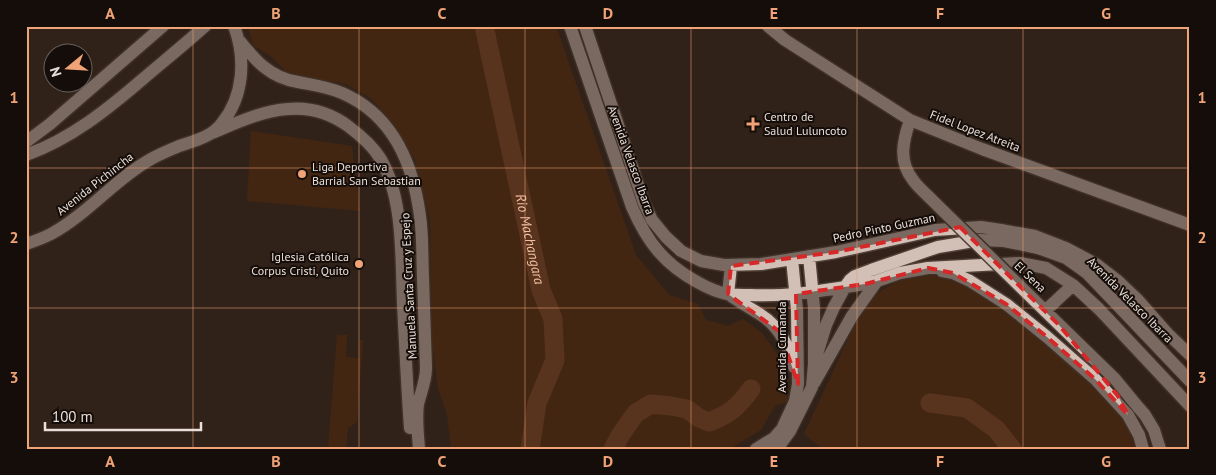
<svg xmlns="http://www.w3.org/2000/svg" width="1216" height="475" font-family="'PT Sans',sans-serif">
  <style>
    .green { fill: #5a2a08 }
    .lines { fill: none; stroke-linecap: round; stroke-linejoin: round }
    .river { stroke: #874b24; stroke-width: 19 }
    .major-casing { stroke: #4f4038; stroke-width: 15 }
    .major { stroke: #d2bfb5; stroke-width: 12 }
    .major-bridge-casing { stroke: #4f4038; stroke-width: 15; stroke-linecap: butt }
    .major-bridge { stroke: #d2bfb5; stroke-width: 12 }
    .marked { fill: none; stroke: #d62828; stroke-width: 4; stroke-dasharray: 10 6; stroke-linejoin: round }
    .grid { fill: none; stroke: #efa377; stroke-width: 1; stroke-opacity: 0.55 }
    .poi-dot { fill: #efa377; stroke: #150d09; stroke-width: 2 }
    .labels { text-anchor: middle; stroke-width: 4; stroke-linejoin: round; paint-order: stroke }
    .poi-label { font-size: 12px; fill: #eadfd8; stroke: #150d09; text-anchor: start }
    .street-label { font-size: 12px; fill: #eadfd8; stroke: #150d09 }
    .water-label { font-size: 14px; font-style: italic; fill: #f6bfa0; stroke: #150d09 }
    .neatline { fill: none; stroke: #efa377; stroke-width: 2 }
    .grid-label { font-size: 16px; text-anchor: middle; font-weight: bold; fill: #efa377 }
  </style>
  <rect width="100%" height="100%" fill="#322219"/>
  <!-- green -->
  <path class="green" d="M248,26H556L636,255L669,295L698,304L706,320L728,326L743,319L762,333L778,355L785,373L789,381L787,402L775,406L761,430L729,449H451L447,414L438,389L432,342L430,219L415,160L396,127L372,99L346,84L287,73L272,57L253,45Z
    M251,131L352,146L360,211L247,201Z
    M935,275L950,276L968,281L1124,405L1137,449H823L804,434L858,318L875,295L897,281Z
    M337,335H347L346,357L359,358L360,340H363L357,422L348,428L346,449H328Z"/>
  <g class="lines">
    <!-- river -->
    <g class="river">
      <path id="s1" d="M484,26L541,290L553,319L555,360L537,403L530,449"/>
      <path d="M930,403L967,408L996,429L1012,449"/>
      <path d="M613,449L621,434L636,413L651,404L671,406L687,409L699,418L709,422C730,414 738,407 751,389"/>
    </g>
    <defs>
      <path id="major" d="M570,26L632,207C647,242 665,265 699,283C708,288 717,292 727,294C735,295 743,295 750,295C789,297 827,290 865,284L877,281L900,273L928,268L1020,263L1046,268L1073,285L1099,309L1190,406
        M585,26L644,203L652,220L666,237L681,251L701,261L724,265L761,264L836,252L935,230L981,227L1001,230L1035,236L1066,248L1096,264L1118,281L1137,299L1167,333L1190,355
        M768,26L785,40L910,120L982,149L1190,225
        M238,39C255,60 270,78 298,82C313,85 328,87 342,93C393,115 413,163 420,216C423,236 422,256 423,277C424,307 425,338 426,368C426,381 421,392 418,404C416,419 418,434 419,449
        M910,120C903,141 898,161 913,180C917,186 924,192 929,197
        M212,133C236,123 261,111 288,109C310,107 330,113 348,126C360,135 372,145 380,158C404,197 401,259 403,303C405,344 407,386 410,428
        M26,142L50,124L163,26
        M26,155C71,139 108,109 144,78C164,61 185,44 205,26
        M26,244C35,241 43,238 51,234C88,214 115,179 151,159C160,154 170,150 179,146C194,141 212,137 222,123C244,96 246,58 234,26
        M731,266L728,294C739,302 750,308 761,315C780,327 788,346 794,367
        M942,271L953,273L970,281L1006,304L1047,337L1095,379L1128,415L1139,435L1143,449
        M1034,300L1115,379L1138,407L1145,415L1154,430L1160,449
        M1045,311L1073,285
        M814,364L826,325L834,307L845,287L850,280L855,276L871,270L938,247L980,240L1004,241L1038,248L1066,258L1087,273L1190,381
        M814,383L852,316L877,281
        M756,449L774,438L782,429L795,401L798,384L797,310L792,259
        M777,449L790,431L812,387L814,364V308L809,256"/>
    </defs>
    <!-- major casing -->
    <use href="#major" class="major-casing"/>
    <!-- major -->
    <use href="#major" class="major"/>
    <defs>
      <path id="major-bridge" d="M929,197L1034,300"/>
    </defs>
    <!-- major-bridge casing -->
    <use href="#major-bridge" class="major-bridge-casing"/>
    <!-- major-bridge -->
    <use href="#major-bridge" class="major-bridge"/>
  </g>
  <!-- marked area -->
  <path d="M0 0H1216V475H0ZM960,227L1059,325L1118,396L1128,415L1095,379L1047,337L1006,304L953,273L928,268L865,284L796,294L798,384L780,332L728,294L731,266L836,252Z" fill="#322219" fill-opacity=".55" fill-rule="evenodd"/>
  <path class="marked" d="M960,227L1059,325L1118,396L1128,415L1095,379L1047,337L1006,304L953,273L928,268L865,284L796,294L798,384L780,332L728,294L731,266L836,252Z"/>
  <!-- grid -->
  <path class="grid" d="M193,26V449M359,26V449M525,26V449M691,26V449M857,26V449M1023,26V449M26,168H1190M26,308H1190"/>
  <!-- markers -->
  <g class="poi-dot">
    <path d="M750.5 116.5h5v5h5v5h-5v5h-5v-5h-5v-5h5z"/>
    <circle cx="302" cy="174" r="5"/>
    <circle cx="359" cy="264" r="5"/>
  </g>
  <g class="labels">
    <!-- poi labels -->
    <g class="poi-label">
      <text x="764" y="121">Centro de<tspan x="764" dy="14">Salud Luluncoto</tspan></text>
      <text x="312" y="171">Liga Deportiva<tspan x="312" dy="14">Barrial San Sebastian</tspan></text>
      <text x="349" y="261" text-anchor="end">Iglesia Católica<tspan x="349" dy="14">Corpus Cristi, Quito</tspan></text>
    </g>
    <!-- street labels -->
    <g class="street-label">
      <text transform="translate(975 131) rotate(21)" y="4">Fidel Lopez Atreita</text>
      <text transform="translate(631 160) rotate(70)" y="4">Avenida Velasco Ibarra</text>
      <text transform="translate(95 184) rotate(-38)" y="4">Avenida Pichincha</text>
      <text transform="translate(884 228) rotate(-12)" y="4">Pedro Pinto Guzman</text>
      <text transform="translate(1030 277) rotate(44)" y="4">El Sena</text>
      <text transform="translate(409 286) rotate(-93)" y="4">Manuela Santa Cruz y Espejo</text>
      <text transform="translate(1130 300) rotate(45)" y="4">Avenida Velasco Ibarra</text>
      <text transform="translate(782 347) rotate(-90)" y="4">Avenida Cumanda</text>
    </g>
    <!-- water labels -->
    <g class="water-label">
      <text dy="5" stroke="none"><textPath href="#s1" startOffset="218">Rio Machangara</textPath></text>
    </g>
  </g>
  <!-- border -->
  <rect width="1216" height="475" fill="none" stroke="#150d09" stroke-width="55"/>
  <!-- north arrow -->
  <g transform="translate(68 68) rotate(252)"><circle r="24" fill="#150d09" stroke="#6a615c"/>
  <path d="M0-4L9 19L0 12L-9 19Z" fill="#efa377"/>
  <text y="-8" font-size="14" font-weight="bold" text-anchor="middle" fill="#eadfd8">N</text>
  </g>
  <!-- scale -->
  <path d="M45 422v8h156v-8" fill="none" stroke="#eadfd8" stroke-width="2.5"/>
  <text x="52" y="422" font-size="15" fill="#eadfd8" stroke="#150d09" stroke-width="4" paint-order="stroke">100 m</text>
  <rect x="28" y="28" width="1160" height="420" class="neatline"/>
  <g class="grid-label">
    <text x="110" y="19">A</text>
    <text x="276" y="19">B</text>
    <text x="442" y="19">C</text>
    <text x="608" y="19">D</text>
    <text x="774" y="19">E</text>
    <text x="940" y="19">F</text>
    <text x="1106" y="19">G</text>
    <text x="14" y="103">1</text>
    <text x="1202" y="103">1</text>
    <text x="14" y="243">2</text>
    <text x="1202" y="243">2</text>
    <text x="14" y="383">3</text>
    <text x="1202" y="383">3</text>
    <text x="110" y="467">A</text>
    <text x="276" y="467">B</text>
    <text x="442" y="467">C</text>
    <text x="608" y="467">D</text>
    <text x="774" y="467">E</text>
    <text x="940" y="467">F</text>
    <text x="1106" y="467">G</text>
  </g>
</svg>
